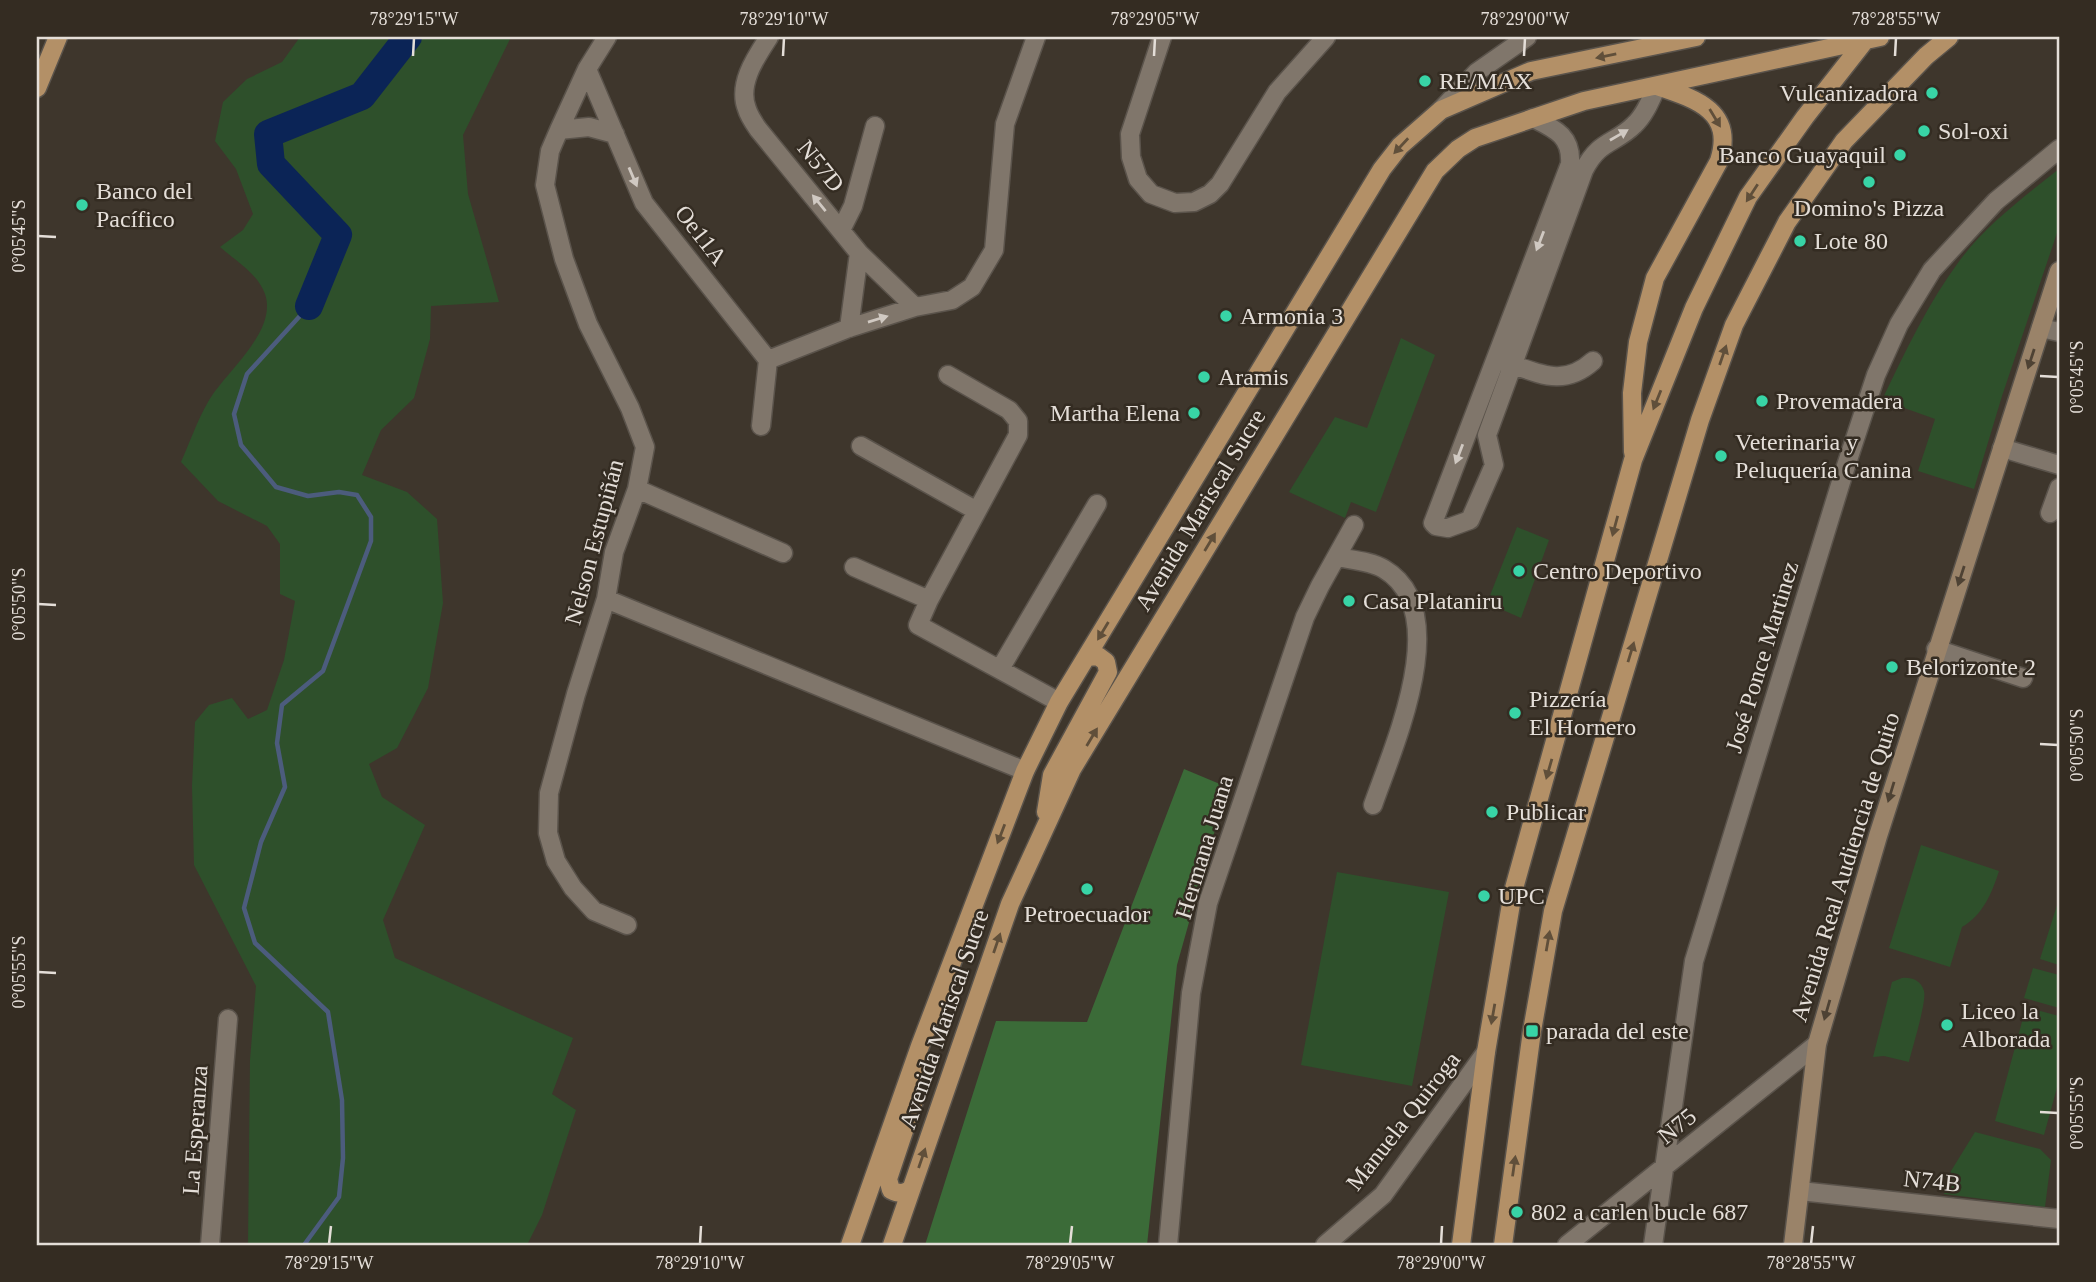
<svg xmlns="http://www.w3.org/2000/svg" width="2096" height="1282" font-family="Georgia,serif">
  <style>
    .green { fill: #2e502b }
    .forest { fill: #3b6b38 }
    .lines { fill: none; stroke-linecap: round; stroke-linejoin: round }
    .stream { stroke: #4c5c7d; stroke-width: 4.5 }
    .river { stroke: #0b2456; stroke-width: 28 }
    .minor-casing { stroke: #5a534b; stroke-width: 21 }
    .secondary-casing { stroke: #5a534b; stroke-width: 21 }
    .primary-casing { stroke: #5a534b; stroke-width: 21 }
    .minor { stroke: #80766b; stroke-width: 18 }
    .secondary { stroke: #9a8369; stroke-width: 18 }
    .primary { stroke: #b39067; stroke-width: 18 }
    .oneway { fill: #604f3a }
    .oneway2 { fill: #d0c9c2 }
    .oneway3 { fill: #4e4234 }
    .ticks { fill: none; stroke: #e4ded8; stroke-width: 2.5 }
    .poi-dot { fill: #38d4a6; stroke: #342c22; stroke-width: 2.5 }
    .labels { text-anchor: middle; stroke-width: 5; stroke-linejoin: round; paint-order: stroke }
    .poi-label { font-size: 24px; fill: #e4ded8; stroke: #342c22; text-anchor: start }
    .street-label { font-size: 24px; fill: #e4ded8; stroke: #342c22 }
    .neatline { fill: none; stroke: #e4ded8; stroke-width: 2.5 }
    .ticks-label { font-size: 18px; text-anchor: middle; fill: #e4ded8 }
  </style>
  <rect width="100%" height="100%" fill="#3e362c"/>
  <!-- green -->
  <path class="green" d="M300,37H511L463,135L468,194L499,302L431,306L430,339L414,398L381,430L362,475L407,492L437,519L443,603L428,688L397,748L369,764L382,797L425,825L383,920L395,958L573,1038L552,1094L576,1110L542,1215L527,1245H248L250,1060L256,986L194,865L192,786L195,722L209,705L232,698L248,719L267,710L284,660L295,601L280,594V544L267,526L218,501L181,462C190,442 197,421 208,402C224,373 278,332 265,294C258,274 236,261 220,247L243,230L253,214L236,169L215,141L223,102L247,79L282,62Z
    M2059,169V227L2002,396L1974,489L1918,471L1935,419L1882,400C1905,352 1928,303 1960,260C1987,224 2025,196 2059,169Z
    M1401,338L1435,355L1376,512L1351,502L1345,518L1289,492L1335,417L1367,428Z
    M1517,527L1549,540L1521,618L1487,603Z
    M1921,845L1999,871C1992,893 1983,915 1962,927L1950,967L1889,948Z
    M1337,872L1449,892L1412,1086L1301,1065Z
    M2059,899V965L2040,959Z
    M2033,968L2059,975V1008L2024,998Z
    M1902,978C1911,977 1921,980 1924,991C1927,1001 1912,1049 1909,1062L1884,1056L1873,1057L1892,982Z
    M2026,1007L2059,1016V1080L2044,1135L1995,1121Z
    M1975,1132L2040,1149L2051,1160L2045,1207L1944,1194L1951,1171Z"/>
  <!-- forest -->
  <path class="forest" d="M1184,769L1227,787L1177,965L1147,1245H925L996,1021L1087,1022Z"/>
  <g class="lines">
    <!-- stream -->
    <path class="stream" d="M304,1245L339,1197L343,1158L342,1100L328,1012L255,943L244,908L261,842L285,787L277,743L282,705L323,671L371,541V517L357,495L339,492L308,496L276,487L241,445L234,414L247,374L309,306"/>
    <!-- river -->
    <path class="river" d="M309,306L338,235L271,164L268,134L362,96L408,37"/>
    <defs>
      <path id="minor" d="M607,37L587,69L559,130L550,151L545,185L564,259L588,324L630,408L645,447L637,489L614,552L606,599L576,694L549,793L548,833L556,861L573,888L594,911L627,925
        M769,37C756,57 737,84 747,109C749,116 754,123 758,129L859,253L915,307
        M1162,37L1130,134L1131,157L1138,179L1151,194L1175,203L1194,202L1210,194L1220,184L1277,92L1326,37
        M587,69L644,203L768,360L761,426
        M1441,110L1477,72L1527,37
        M1533,118C1555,129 1572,136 1570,164L1433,523L1436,526L1448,528L1470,520L1494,465L1487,435L1584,170C1599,140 1615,144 1634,125C1645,115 1651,99 1657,86
        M559,130L589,127L615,134
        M841,230L853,206L875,126
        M849,328L859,253
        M2041,328L2059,332
        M768,360L849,328L915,307L952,300L972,287L994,250L1005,124L1036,37
        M1502,361C1537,372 1562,389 1593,361
        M948,375L1009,410L1018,421V435L929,600L918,625L1059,702
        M861,446L977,511
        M2002,448L2059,465
        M637,489L783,553
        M2050,513L2059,488
        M1337,557C1352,560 1371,561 1384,569C1455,611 1393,747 1373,805
        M854,567L929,600
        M606,599L1025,771
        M1936,649L2023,678
        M1000,669L1097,504
        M1800,1191L2059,1219
        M210,1245L228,1019
        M1168,1245L1191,993L1208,903L1305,617L1320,586L1354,525
        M1325,1245L1383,1195L1486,1052
        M1567,1245L1817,1044
        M1653,1245L1694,961L1844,472L1876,375L1899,324L1932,270L1996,201L2059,149"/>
      <path id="secondary" d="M1793,1245L1817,1044L1878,836L2059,271"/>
      <path id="primary" d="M37,88L58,37
        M1633,452L1632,393L1638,342L1655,278L1719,161C1735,111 1696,99 1657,86
        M1046,812L1052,775L1108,672L1106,662L1098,656L1087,657
        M911,1189C904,1194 899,1194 891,1190L888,1179L918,1089L919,1064
        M850,1245L920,1046L1025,771L1059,702L1382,169L1400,146L1441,110L1531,71L1696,37
        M892,1245L1010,904L1072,769L1435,171L1458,149L1475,138L1584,101L1880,37
        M1461,1245L1486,1052L1513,892L1633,460L1694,308L1748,197L1805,117L1867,38
        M1503,1245L1532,1031L1553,911L1700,420L1734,325L1787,222L1844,141L1926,56L1949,37"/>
    </defs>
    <!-- minor casing -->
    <use href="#minor" class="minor-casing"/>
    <!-- secondary casing -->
    <use href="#secondary" class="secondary-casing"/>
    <!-- primary casing -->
    <use href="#primary" class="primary-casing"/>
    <!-- minor -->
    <use href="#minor" class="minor"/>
    <!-- secondary -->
    <use href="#secondary" class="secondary"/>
    <!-- primary -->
    <use href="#primary" class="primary"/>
  </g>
  <!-- one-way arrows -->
  <defs><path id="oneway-solid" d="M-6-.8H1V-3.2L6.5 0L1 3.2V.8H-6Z" transform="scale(1.75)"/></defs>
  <g class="oneway">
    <use href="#oneway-solid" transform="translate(1606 56) rotate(168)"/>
    <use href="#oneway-solid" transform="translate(1715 118) rotate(59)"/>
    <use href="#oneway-solid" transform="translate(1401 146) rotate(133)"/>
    <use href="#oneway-solid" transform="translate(1752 193) rotate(123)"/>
    <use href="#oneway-solid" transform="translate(1723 355) rotate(-71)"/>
    <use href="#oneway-solid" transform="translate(1657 400) rotate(112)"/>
    <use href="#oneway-solid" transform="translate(1615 526) rotate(105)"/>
    <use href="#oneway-solid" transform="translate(1210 542) rotate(-59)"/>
    <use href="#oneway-solid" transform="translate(1103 631) rotate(121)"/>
    <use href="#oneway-solid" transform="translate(1631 652) rotate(-73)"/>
    <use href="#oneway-solid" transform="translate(1092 737) rotate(-59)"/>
    <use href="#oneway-solid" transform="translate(1549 769) rotate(106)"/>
    <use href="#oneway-solid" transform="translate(1001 834) rotate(111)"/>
    <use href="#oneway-solid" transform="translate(1548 941) rotate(-80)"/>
    <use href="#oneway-solid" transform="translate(997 943) rotate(-71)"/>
    <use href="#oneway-solid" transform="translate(1493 1014) rotate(100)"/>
    <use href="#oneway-solid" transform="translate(922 1158) rotate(-71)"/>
    <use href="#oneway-solid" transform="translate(1514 1166) rotate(-82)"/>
  </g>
  <g class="oneway2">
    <use href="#oneway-solid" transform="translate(1619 135) rotate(-30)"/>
    <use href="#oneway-solid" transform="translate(633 177) rotate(67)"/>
    <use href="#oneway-solid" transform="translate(819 203) rotate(-129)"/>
    <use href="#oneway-solid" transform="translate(1540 241) rotate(111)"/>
    <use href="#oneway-solid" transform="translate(878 319) rotate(-17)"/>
    <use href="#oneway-solid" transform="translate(1459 454) rotate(111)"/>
  </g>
  <g class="oneway3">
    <use href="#oneway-solid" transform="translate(2031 359) rotate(108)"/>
    <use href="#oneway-solid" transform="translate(1961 576) rotate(108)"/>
    <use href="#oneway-solid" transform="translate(1891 792) rotate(107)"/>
    <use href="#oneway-solid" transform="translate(1827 1010) rotate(106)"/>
  </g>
  <!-- ticks -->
  <path class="ticks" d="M413,56L414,38M783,56L784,38M1154,56L1155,38M1524,56L1525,38M1895,56L1896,38M38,236L56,237M2040,376L2058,377M38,604L56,605M2040,744L2058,745M38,972L56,973M2040,1112L2058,1113M329,1244L331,1226M700,1244L701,1226M1070,1244L1072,1226M1441,1244L1442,1226M1811,1244L1813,1226"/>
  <!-- markers -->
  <g class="poi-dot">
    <circle cx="1425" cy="81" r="7"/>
    <circle cx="1932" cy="93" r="7"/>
    <circle cx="1924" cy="131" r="7"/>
    <circle cx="1900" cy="155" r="7"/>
    <circle cx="1869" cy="182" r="7"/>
    <circle cx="82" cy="205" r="7"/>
    <circle cx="1800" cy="241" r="7"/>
    <circle cx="1226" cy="316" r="7"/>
    <circle cx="1204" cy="377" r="7"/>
    <circle cx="1762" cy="401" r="7"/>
    <circle cx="1194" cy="413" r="7"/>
    <circle cx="1721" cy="456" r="7"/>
    <circle cx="1519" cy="571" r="7"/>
    <circle cx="1349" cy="601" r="7"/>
    <circle cx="1892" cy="667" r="7"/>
    <circle cx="1515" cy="713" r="7"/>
    <circle cx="1492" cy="812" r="7"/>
    <circle cx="1087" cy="889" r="7"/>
    <circle cx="1484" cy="896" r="7"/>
    <circle cx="1947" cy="1025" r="7"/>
    <rect x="1525" y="1024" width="14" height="14" rx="3.5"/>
    <circle cx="1517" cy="1212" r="7"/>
  </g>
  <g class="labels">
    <!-- poi labels -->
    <g class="poi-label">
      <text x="1439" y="89">RE/MAX</text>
      <text x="1918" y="101" text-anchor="end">Vulcanizadora</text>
      <text x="1938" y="139">Sol-oxi</text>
      <text x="1886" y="163" text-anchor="end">Banco Guayaquil</text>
      <text x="96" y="199">Banco del<tspan x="96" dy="28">Pacífico</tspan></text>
      <text x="1869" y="216" text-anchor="middle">Domino's Pizza</text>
      <text x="1814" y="249">Lote 80</text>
      <text x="1240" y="324">Armonia 3</text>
      <text x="1218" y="385">Aramis</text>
      <text x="1776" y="409">Provemadera</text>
      <text x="1180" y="421" text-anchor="end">Martha Elena</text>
      <text x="1735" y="450">Veterinaria y<tspan x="1735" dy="28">Peluquería Canina</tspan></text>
      <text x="1533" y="579">Centro Deportivo</text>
      <text x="1363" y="609">Casa Plataniru</text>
      <text x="1906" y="675">Belorizonte 2</text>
      <text x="1529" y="707">Pizzería<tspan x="1529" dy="28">El Hornero</tspan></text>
      <text x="1506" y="820">Publicar</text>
      <text x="1498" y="904">UPC</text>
      <text x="1087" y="922" text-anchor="middle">Petroecuador</text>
      <text x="1961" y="1019">Liceo la<tspan x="1961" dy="28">Alborada</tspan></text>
      <text x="1546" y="1039">parada del este</text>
      <text x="1531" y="1220">802 a carlen bucle 687</text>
    </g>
    <!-- street labels -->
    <g class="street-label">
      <text transform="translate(821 166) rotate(51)" y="8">N57D</text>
      <text transform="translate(701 235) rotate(52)" y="8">Oe11A</text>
      <text transform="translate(1200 510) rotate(-59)" y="8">Avenida Mariscal Sucre</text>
      <text transform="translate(594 542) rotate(-75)" y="8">Nelson Estupiñán</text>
      <text transform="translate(1762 657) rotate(-73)" y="8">José Ponce Martinez</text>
      <text transform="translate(1204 847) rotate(-73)" y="8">Hermana Juana</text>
      <text transform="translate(1845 867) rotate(-73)" y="8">Avenida Real Audiencia de Quito</text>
      <text transform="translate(944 1019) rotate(-71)" y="8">Avenida Mariscal Sucre</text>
      <text transform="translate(1403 1121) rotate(-52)" y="8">Manuela Quiroga</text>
      <text transform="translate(1677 1126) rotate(-39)" y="8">N75</text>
      <text transform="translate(195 1130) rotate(-86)" y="8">La Esperanza</text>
      <text transform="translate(1932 1181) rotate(6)" y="8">N74B</text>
    </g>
  </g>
  <!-- border -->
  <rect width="2096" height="1282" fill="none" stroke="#342c22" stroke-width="77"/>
  <rect x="38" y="38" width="2020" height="1206" class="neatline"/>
  <g class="ticks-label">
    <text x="414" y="25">78°29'15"W</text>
    <text x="784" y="25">78°29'10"W</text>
    <text x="1155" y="25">78°29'05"W</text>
    <text x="1525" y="25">78°29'00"W</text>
    <text x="1896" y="25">78°28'55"W</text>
    <text transform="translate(19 236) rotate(-90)" y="6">0°05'45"S</text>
    <text transform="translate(2077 377) rotate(-90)" y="6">0°05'45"S</text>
    <text transform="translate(19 604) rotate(-90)" y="6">0°05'50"S</text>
    <text transform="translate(2077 745) rotate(-90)" y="6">0°05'50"S</text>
    <text transform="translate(19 972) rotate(-90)" y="6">0°05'55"S</text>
    <text transform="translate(2077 1113) rotate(-90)" y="6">0°05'55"S</text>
    <text x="329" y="1269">78°29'15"W</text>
    <text x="700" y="1269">78°29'10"W</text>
    <text x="1070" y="1269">78°29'05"W</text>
    <text x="1441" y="1269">78°29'00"W</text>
    <text x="1811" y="1269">78°28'55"W</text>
  </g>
</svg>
